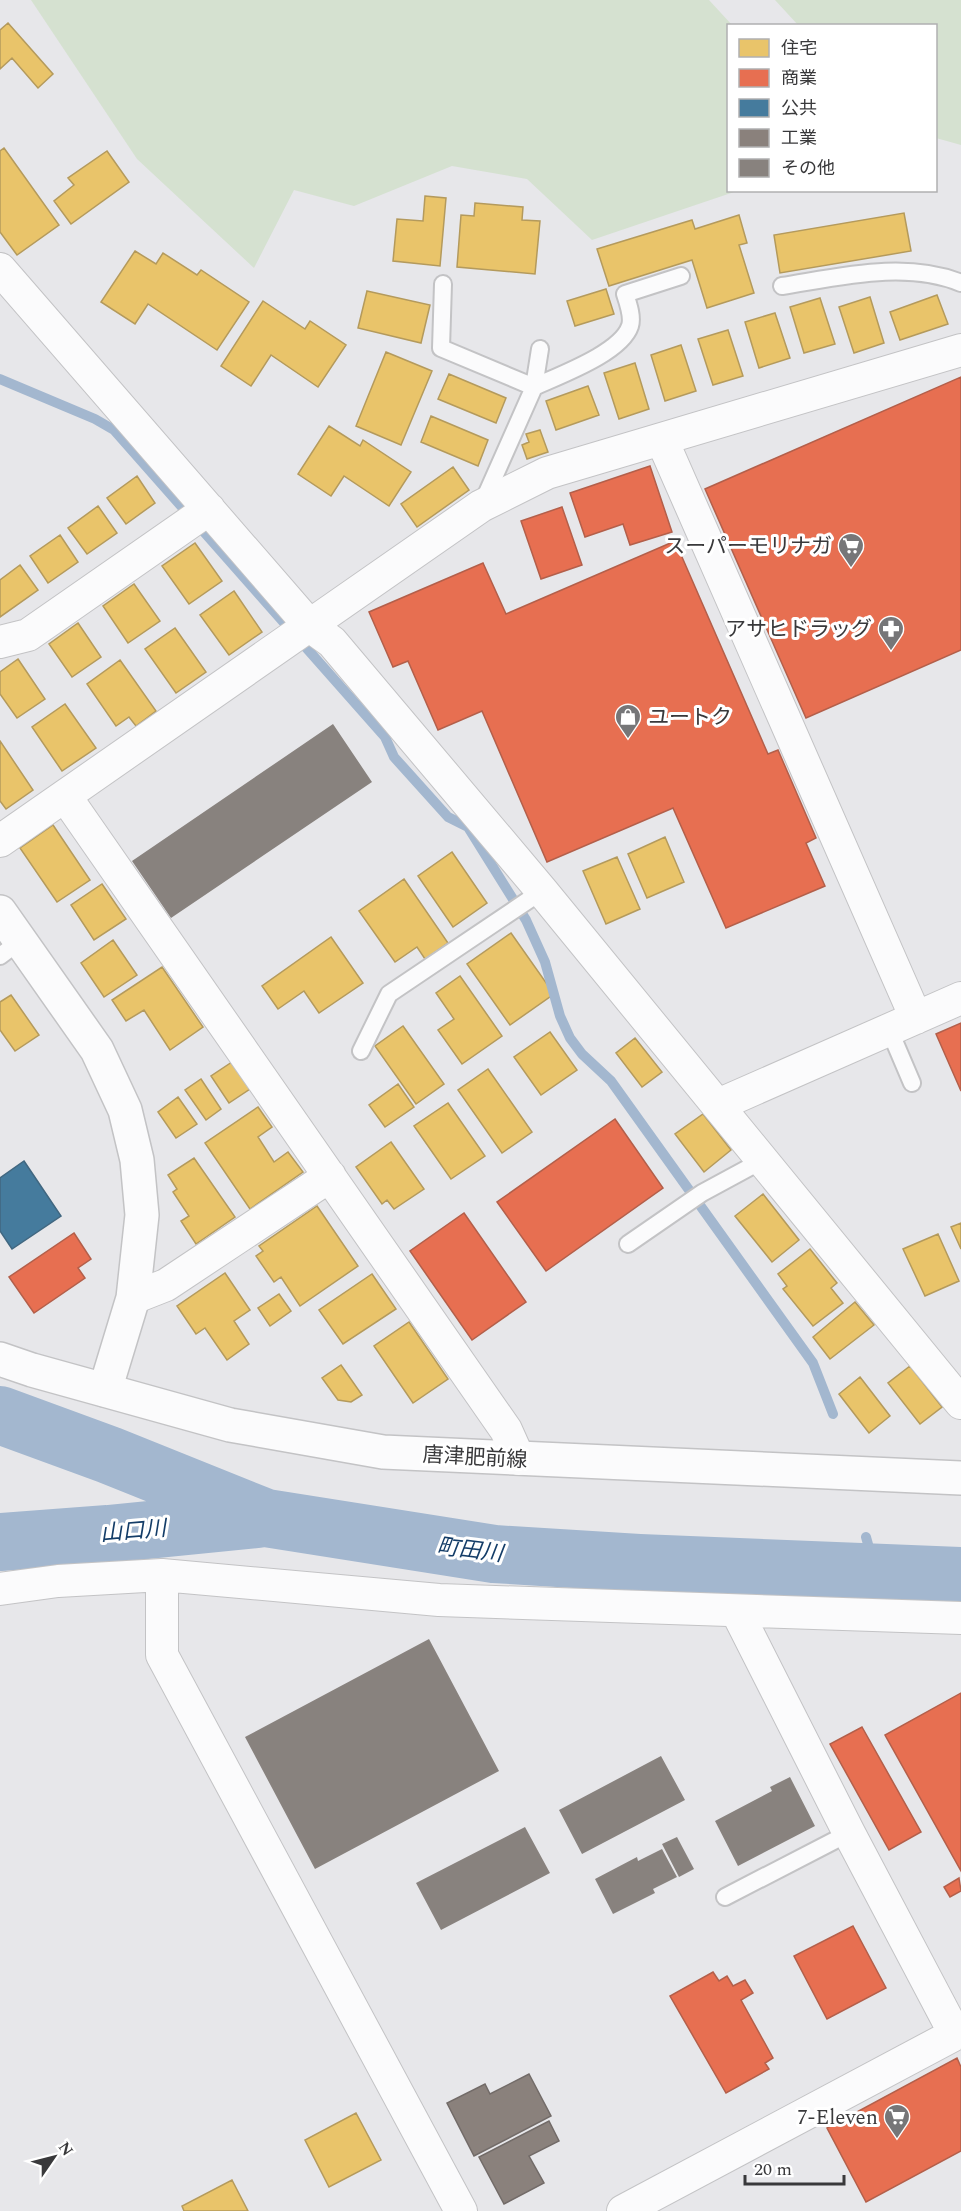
<svg xmlns="http://www.w3.org/2000/svg" width="961" height="2211" font-family="Spectral,'Noto Sans JP',serif">
  <style>
    .green { fill: #d5e1d0 }
    .homes { fill: #e9c46a; stroke: #b49a5c; stroke-width: 1.5 }
    .shops { fill: #e76f51; stroke: #b35f4a; stroke-width: 1.5 }
    .public { fill: #457b9d; stroke: #416780; stroke-width: 1.5 }
    .industry { fill: #8a817c; stroke: #726b68; stroke-width: 1.5 }
    .lines { fill: none; stroke-linecap: round; stroke-linejoin: round }
    .stream { stroke: #a3b7cf; stroke-width: 10 }
    .river { stroke: #a3b7cf; stroke-width: 58 }
    .building { fill: #88827e }
    .lane-casing { stroke: #c3c3c5; stroke-width: 20 }
    .street-casing { stroke: #c3c3c5; stroke-width: 34 }
    .secondary-casing { stroke: #c3c3c5; stroke-width: 36 }
    .primary-casing { stroke: #c3c3c5; stroke-width: 36 }
    .lane { stroke: #fbfbfc; stroke-width: 16 }
    .street { stroke: #fbfbfc; stroke-width: 32 }
    .secondary { stroke: #fbfbfc; stroke-width: 33 }
    .primary { stroke: #fbfbfc; stroke-width: 33 }
    .labels { text-anchor: middle; stroke-width: 6; stroke-linejoin: round; paint-order: stroke }
    .poi-label { font-size: 21px; fill: #39393b; stroke: #fff; text-anchor: end }
    .street-label { font-size: 21px; fill: #39393b; stroke: #fff }
    .water-label { font-size: 22px; font-style: italic; fill: #143d68; stroke: #fff }
  </style>
  <rect width="100%" height="100%" fill="#e7e7ea"/>
  <!-- green -->
  <path class="green" d="M31,0H709L732,25L728,26V190L737,191L592,240L527,179L452,166L354,206L294,190L254,268L137,159Z
    M775,0H961V145L936,138V26L798,25Z"/>
  <!-- homes -->
  <path class="homes" d="M8,23L53,74L38,88L12,58L0,69V30Z
    M4,148L59,225L17,255L0,232V151Z
    M107,151L129,182L71,224L54,201L74,185L68,178Z
    M425,196L446,198L440,266L393,261L397,219L423,221Z
    M475,203L523,207L522,220L540,221L535,274L457,267L461,215L474,216Z
    M904,213L911,251L780,273L774,235Z
    M739,215L747,243L739,245L754,293L707,308L692,260L609,286L597,249L692,220L695,229Z
    M135,251L156,264L163,253L197,275L201,270L249,302L217,350L148,304L135,324L101,302Z
    M606,289L614,314L575,326L567,301Z
    M367,291L430,305L421,343L358,328Z
    M937,295L948,324L900,340L890,312Z
    M870,297L884,343L854,353L839,307Z
    M820,298L835,344L804,353L790,307Z
    M263,301L305,329L310,321L346,345L318,387L271,355L251,386L221,366Z
    M775,313L790,358L759,368L745,322Z
    M728,330L743,376L713,385L698,339Z
    M681,345L696,391L665,401L651,355Z
    M386,352L432,371L401,445L356,426Z
    M635,363L649,409L619,419L604,373Z
    M449,374L506,398L496,423L438,399Z
    M588,386L599,415L556,430L546,401Z
    M431,416L488,440L478,466L421,442Z
    M329,426L360,446L363,440L411,472L389,506L344,476L331,496L298,474Z
    M540,430L548,452L527,459L522,445L529,442L526,434Z
    M453,467L469,490L417,527L401,504Z
    M137,476L155,503L126,524L107,498Z
    M98,506L117,533L87,554L68,528Z
    M60,535L78,562L48,583L30,556Z
    M195,543L222,581L189,604L162,566Z
    M20,565L38,590L0,617V580Z
    M134,584L160,621L128,643L103,606Z
    M234,591L262,632L229,655L200,615Z
    M78,623L101,657L72,677L49,644Z
    M175,628L206,672L176,693L145,649Z
    M18,659L45,699L17,718L0,694V672Z
    M120,660L156,711L136,726L129,717L116,726L87,684Z
    M65,704L96,748L62,771L32,727Z
    M0,741L33,790L6,809L0,801Z
    M53,825L90,880L57,902L20,848Z
    M665,837L684,882L647,898L628,854Z
    M452,852L487,903L453,927L418,876Z
    M617,857L640,909L606,924L583,871Z
    M404,879L448,943L425,959L417,947L395,962L359,911Z
    M102,884L126,919L94,940L71,905Z
    M511,933L554,994L510,1025L467,964Z
    M331,937L363,983L319,1013L304,991L278,1009L262,986Z
    M113,940L137,975L104,997L81,963Z
    M162,967L203,1027L170,1050L144,1010L126,1021L112,1000Z
    M460,976L502,1036L462,1064L438,1030L454,1019L436,993Z
    M11,995L39,1035L15,1051L0,1030V1002Z
    M403,1026L444,1084L416,1104L375,1046Z
    M550,1032L577,1070L541,1095L514,1057Z
    M635,1038L662,1072L642,1087L616,1053Z
    M232,1062L250,1089L229,1103L211,1076Z
    M488,1069L532,1132L502,1153L458,1090Z
    M201,1079L221,1109L206,1120L185,1090Z
    M398,1084L414,1107L385,1127L369,1105Z
    M178,1097L197,1124L176,1138L158,1112Z
    M448,1103L485,1156L451,1179L414,1126Z
    M258,1107L272,1127L258,1137L274,1162L288,1152L303,1172L250,1209L205,1143Z
    M703,1114L731,1150L704,1172L675,1134Z
    M391,1142L424,1189L394,1209L387,1200L382,1204L356,1167Z
    M194,1158L235,1217L196,1244L181,1221L189,1216L173,1192L177,1189L168,1175Z
    M763,1194L799,1240L772,1262L735,1216Z
    M317,1206L358,1266L300,1306L281,1277L274,1282L256,1256L263,1251L259,1246Z
    M961,1223V1249L951,1227Z
    M938,1234L959,1281L925,1296L903,1249Z
    M810,1249L837,1283L831,1288L843,1303L813,1326L783,1289L787,1286L778,1274Z
    M225,1273L250,1310L234,1321L249,1344L227,1360L205,1328L196,1334L177,1306Z
    M372,1274L396,1309L343,1344L319,1310Z
    M279,1294L291,1311L270,1326L258,1308Z
    M855,1302L874,1325L830,1359L813,1337Z
    M409,1322L448,1379L413,1403L374,1346Z
    M341,1365L362,1395L351,1402L338,1400L322,1378Z
    M910,1366L942,1407L920,1424L888,1383Z
    M860,1377L890,1416L869,1433L839,1394Z
    M356,2113L381,2160L329,2187L305,2140Z
    M232,2180L248,2211H184L182,2206Z"/>
  <!-- shops -->
  <path class="shops" d="M961,377V650L806,718L705,489Z
    M650,466L672,532L630,545L623,524L585,537L570,493Z
    M562,507L582,565L541,579L521,521Z
    M675,541L768,754L778,750L816,838L806,843L825,886L726,928L673,808L547,862L482,711L438,730L408,661L393,667L369,612L483,563L506,614Z
    M961,1023V1091L936,1034Z
    M615,1119L663,1188L546,1271L497,1202Z
    M464,1213L526,1302L472,1340L410,1251Z
    M74,1233L91,1259L78,1268L85,1278L34,1313L9,1277Z
    M961,1693V1871L885,1735Z
    M862,1727L921,1832L889,1850L830,1744Z
    M959,1878L961,1891L950,1897L944,1887Z
    M853,1926L886,1988L827,2019L794,1956Z
    M713,1972L719,1981L727,1976L733,1986L745,1980L753,1993L741,2000L773,2058L765,2063L769,2069L726,2093L670,1996Z
    M957,2058L961,2067V2151L866,2202L827,2128Z"/>
  <!-- public -->
  <path class="public" d="M24,1161L61,1216L12,1249L0,1231V1178Z"/>
  <!-- industry -->
  <path class="industry" d="M529,2074L551,2116L474,2156L447,2103L485,2084L490,2094Z
    M549,2121L559,2141L529,2156L544,2183L504,2204L479,2157Z"/>
  <g class="lines">
    <!-- stream -->
    <path class="stream" d="M0,379L95,419L114,430L385,737L394,757L448,817L468,827L526,920L545,962L560,1016L570,1038L582,1054L611,1081L813,1363L833,1414
      M866,1537L876,1573"/>
    <!-- river -->
    <path class="river" d="M0,1415L109,1455L266,1518L494,1554L639,1563L961,1576
      M0,1542L108,1534L258,1519"/>
  </g>
  <!-- building -->
  <path class="building" d="M333,724L372,782L171,918L132,861Z
    M429,1639L499,1771L315,1869L245,1737Z
    M661,1756L685,1800L582,1854L559,1810Z
    M790,1777L815,1826L738,1866L715,1821L772,1791L770,1787Z
    M525,1827L550,1873L441,1930L416,1883Z
    M677,1837L694,1869L679,1877L662,1844Z
    M662,1849L677,1877L653,1889L655,1893L613,1914L595,1879L637,1857L638,1861Z"/>
  <g class="lines">
    <defs>
      <path id="lane" d="M443,284L441,348L534,387C560,375 621,353 630,326C633,317 628,303 625,294L681,276
        M782,286C839,277 906,260 961,283
        M483,502L534,387L540,349
        M0,956L20,941
        M889,1029L912,1083
        M361,1051L389,994L542,891
        M628,1244L702,1193L763,1160
        M725,1897L849,1833"/>
      <path id="street" d="M0,269L310,626L332,642L542,891L961,1403
        M662,440L916,1018
        M0,642L28,635L209,509
        M65,796L506,1430L519,1459
        M0,841L481,506L547,473L961,350
        M718,1105L961,998
        M133,1298L166,1285L330,1176
        M162,1575V1655L461,2211
        M0,1589L58,1581L162,1575L439,1600L961,1618
        M737,1612L849,1833L955,2034
        M623,2211L961,2031"/>
      <path id="secondary" d="M0,912L97,1050L125,1110L137,1160L142,1215L133,1298L105,1390"/>
      <path id="primary" d="M0,1359L32,1370L230,1425L383,1452L961,1478"/>
    </defs>
    <!-- lane casing -->
    <use href="#lane" class="lane-casing"/>
    <!-- street casing -->
    <use href="#street" class="street-casing"/>
    <!-- secondary casing -->
    <use href="#secondary" class="secondary-casing"/>
    <!-- primary casing -->
    <use href="#primary" class="primary-casing"/>
    <!-- lane -->
    <use href="#lane" class="lane"/>
    <!-- street -->
    <use href="#street" class="street"/>
    <!-- secondary -->
    <use href="#secondary" class="secondary"/>
    <!-- primary -->
    <use href="#primary" class="primary"/>
  </g>
  <!-- icons -->
  <defs>
    <symbol id="supermarket-pin" viewBox="-11 -11 22 30"><path d="M0 17L-7.5 6A9.5 9.5 0 1 1 7.5 6Z" fill="#767678" stroke="#fff"/><path d="M-6-5.5h2.5l.6 2H6L4.5 2H-2.5L-4.4-4H-6ZM-1.5 3.2a1.3 1.3 0 1 0 .1 0ZM3 3.2a1.3 1.3 0 1 0 .1 0Z" fill="#fff"/></symbol>
    <symbol id="pharmacy-pin" viewBox="-11 -11 22 30"><path d="M0 17L-7.5 6A9.5 9.5 0 1 1 7.5 6Z" fill="#767678" stroke="#fff"/><path d="M-2-6h4v4h4v4h-4v4h-4v-4h-4v-4h4Z" fill="#fff"/></symbol>
    <symbol id="shop-pin" viewBox="-11 -11 22 30"><path d="M0 17L-7.5 6A9.5 9.5 0 1 1 7.5 6Z" fill="#767678" stroke="#fff"/><path d="M-5-2.5h2.3a2.7 3.5 0 0 1 5.4 0H5L5.5 6h-11ZM-1.5-2.5h3a1.5 2.3 0 0 0-3 0Z" fill="#fff"/></symbol>
  </defs>
  <g fill-rule="evenodd">
    <use href="#supermarket-pin" x="836" y="531" width="30" height="40"/>
    <use href="#pharmacy-pin" x="876" y="614" width="30" height="40"/>
    <use href="#shop-pin" x="613" y="702" width="30" height="40"/>
    <use href="#supermarket-pin" x="882" y="2102" width="30" height="40"/>
  </g>
  <g class="labels">
    <!-- poi labels -->
    <g class="poi-label">
      <text x="832" y="553">スーパーモリナガ</text>
      <text x="872" y="636">アサヒドラッグ</text>
      <text x="648" y="724" text-anchor="start">ユートク</text>
      <text x="878" y="2124">7-Eleven</text>
    </g>
    <!-- street labels -->
    <g class="street-label">
      <text transform="translate(475 1457) rotate(3)" y="7">唐津肥前線</text>
    </g>
    <!-- water labels -->
    <g class="water-label">
      <text transform="translate(133 1530) rotate(-5)" y="8">山口川</text>
      <text transform="translate(470 1549) rotate(7)" y="8">町田川</text>
    </g>
  </g>
  <!-- legend -->
  <rect x="727" y="24" width="210" height="168" fill="#ffffff" stroke="#b0b0b1" stroke-width="1.5"/>
  <rect x="739" y="39" width="30" height="18" fill="#e9c46a" stroke="#b0b0b1" stroke-width="1.5"/>
  <text x="781" y="54" font-size="18" fill="#39393b">住宅</text>
  <rect x="739" y="69" width="30" height="18" fill="#e76f51" stroke="#b0b0b1" stroke-width="1.5"/>
  <text x="781" y="84" font-size="18" fill="#39393b">商業</text>
  <rect x="739" y="99" width="30" height="18" fill="#457b9d" stroke="#b0b0b1" stroke-width="1.5"/>
  <text x="781" y="114" font-size="18" fill="#39393b">公共</text>
  <rect x="739" y="129" width="30" height="18" fill="#8a817c" stroke="#b0b0b1" stroke-width="1.5"/>
  <text x="781" y="144" font-size="18" fill="#39393b">工業</text>
  <rect x="739" y="159" width="30" height="18" fill="#88827e" stroke="#b0b0b1" stroke-width="1.5"/>
  <text x="781" y="174" font-size="18" fill="#39393b">その他</text>
  <!-- north arrow -->
  <g transform="translate(54 2157) rotate(55)" stroke="#ffffff" stroke-width="4.5" paint-order="stroke">
  <path d="M0-4.5L10 22L0 15L-10 22Z" fill="#39393b"/>
  <text y="-9" font-size="16" font-weight="bold" text-anchor="middle" fill="#39393b">N</text>
  </g>
  <!-- scale -->
  <path d="M745 2175v9h99v-9" fill="none" stroke="#39393b" stroke-width="3"/>
  <text x="754" y="2175" font-size="18" fill="#39393b" stroke="#ffffff" stroke-width="4.5" paint-order="stroke">20 m</text>
</svg>
